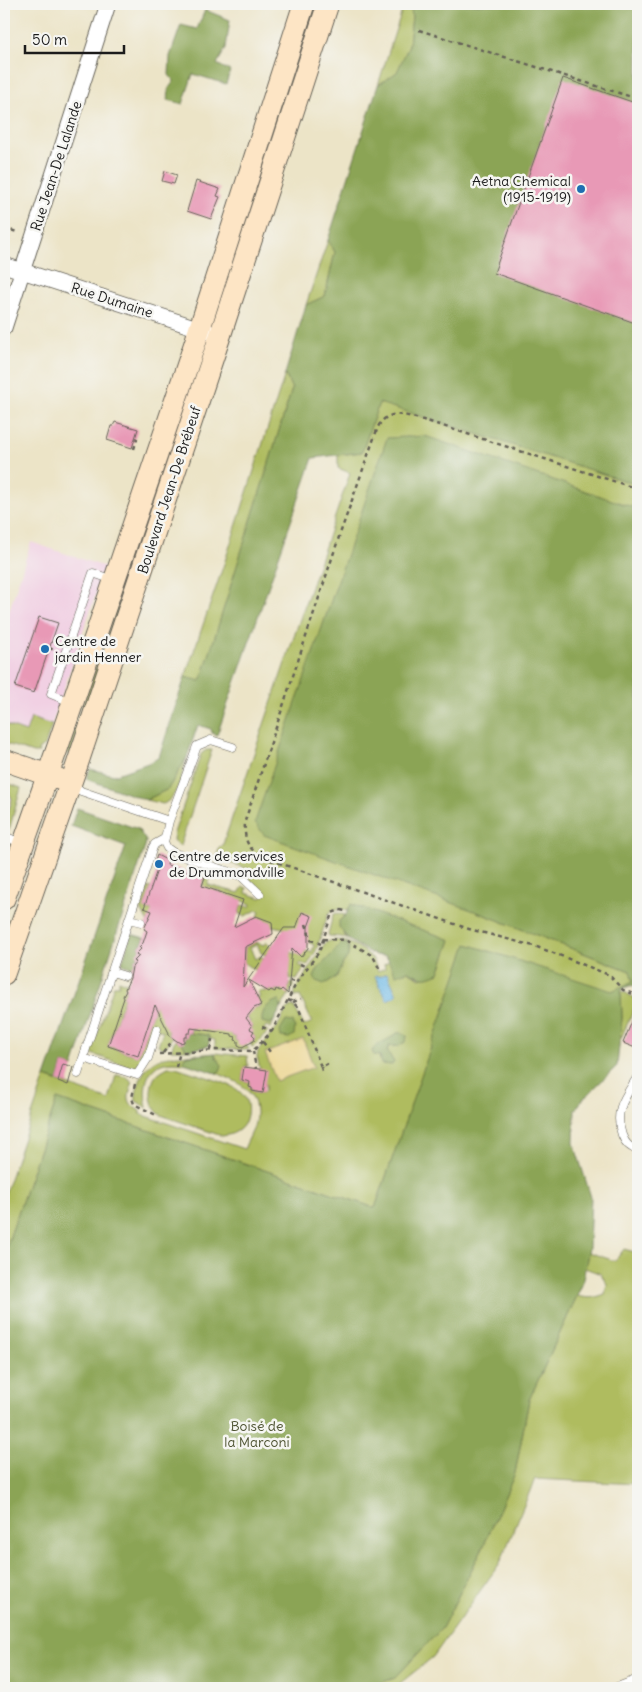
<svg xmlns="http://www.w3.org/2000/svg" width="642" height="1692" font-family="Delius,sans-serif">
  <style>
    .built { fill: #f1d0e3 }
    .green { fill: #afbc5e; stroke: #666c3d; fill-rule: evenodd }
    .forest { fill: #8ba455; stroke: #546038 }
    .sand { fill: #eeda9e; stroke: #857b5d }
    .water { fill: #6bb7e4; stroke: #446a80 }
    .building { fill: #e899b6 }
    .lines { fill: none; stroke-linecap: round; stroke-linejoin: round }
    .service-casing { stroke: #656258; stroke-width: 9 }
    .minor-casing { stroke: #656258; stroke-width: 17 }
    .secondary-casing { stroke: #656258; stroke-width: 23 }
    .path { stroke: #656258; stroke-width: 2.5; stroke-dasharray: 4 4; stroke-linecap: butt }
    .service { stroke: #fff; stroke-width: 8 }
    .minor { stroke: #fff; stroke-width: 15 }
    .secondary { stroke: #fde5c5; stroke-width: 21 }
    .poi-dot { fill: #1f6fb2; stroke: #f6f6f2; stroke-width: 2 }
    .labels { text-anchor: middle; stroke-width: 5; stroke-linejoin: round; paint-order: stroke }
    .street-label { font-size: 14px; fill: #1c1c1c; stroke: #f6f6f2 }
    .poi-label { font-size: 14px; fill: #1c1c1c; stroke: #f6f6f2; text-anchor: start }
    .park-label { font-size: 14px; fill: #4f5433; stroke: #f6f6f2 }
  </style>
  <rect width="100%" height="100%" fill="#f6f6f2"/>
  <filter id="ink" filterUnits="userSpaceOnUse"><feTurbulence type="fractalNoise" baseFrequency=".02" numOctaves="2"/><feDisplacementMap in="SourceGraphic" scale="10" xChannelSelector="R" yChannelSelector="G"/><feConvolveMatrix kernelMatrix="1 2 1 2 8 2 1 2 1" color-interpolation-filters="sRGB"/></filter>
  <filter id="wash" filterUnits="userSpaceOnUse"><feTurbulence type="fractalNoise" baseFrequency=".0096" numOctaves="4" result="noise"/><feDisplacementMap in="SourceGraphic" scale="20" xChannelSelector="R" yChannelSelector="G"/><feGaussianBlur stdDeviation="1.12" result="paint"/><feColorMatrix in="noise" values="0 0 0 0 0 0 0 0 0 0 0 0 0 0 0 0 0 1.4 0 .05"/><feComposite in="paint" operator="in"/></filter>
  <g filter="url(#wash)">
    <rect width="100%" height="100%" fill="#ece4c7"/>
    <!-- built -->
    <path class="built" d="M31,542L105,567L45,745L38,750L39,753H36L4,743V627Z
      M4,782L21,788L4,843Z"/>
    <!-- green -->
    <path class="green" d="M404,4H410L412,16L409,45L398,72L378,85Z
      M328,240L335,252L325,296L306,305Z
      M205,346L207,348L71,753L69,754L67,753Z
      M285,374L292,389L201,682L185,677L225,561Z
      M379,402L638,485V509L571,487L477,912L630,971L633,981L612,992L467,945L375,1208L57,1099L4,1254V1196L45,1077L109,1100L116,1075C120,1076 125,1076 128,1078C140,1085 116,1098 140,1111V1114L244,1149C247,1141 253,1132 255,1123C261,1093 241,1082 216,1073L220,1071L215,1053L247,1056L248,1066H245L242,1080L250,1082L249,1087L252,1088V1091L262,1093L265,1091L266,1085H264L257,1057L258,1051L277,1027L287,1009L291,1006H294L304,1026L312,1022L300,996L295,997V991L325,943C338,935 360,946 370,956C374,960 376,966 378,971L385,968L384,964L389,961L420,978L439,973L451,940L351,905L348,911L341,909L329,912L316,951L307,966L301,963L299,965L304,968L297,980L290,979V975L260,967L254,970L244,963L245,947L255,942L264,945L266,942L271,946L273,944C279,950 288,949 295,954L306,951L312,952L314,945L284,930L283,928L272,926L271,922L258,917L260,911L257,910L245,916L239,914L241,905L250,907L251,904L215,890L213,892L201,889L206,876L210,878L208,885L239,893L243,887L247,888L246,893L261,898L264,895L250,880L254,871L216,858L220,846L222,847L350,473L338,468V455L362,452ZM342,943L348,956L342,965L336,978L338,947ZM257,944L261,953L266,955L263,958L261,956L255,959L250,947ZM397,1033L407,1036L405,1042L399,1046H389L387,1050L390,1055L380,1060L376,1045L392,1038Z
      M31,718L52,725L45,745L38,750L39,753H33L4,743V724L26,732Z
      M206,750H212L180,846L177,845L173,840L174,833L201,754Z
      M187,757C182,772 179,798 163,804L146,800L168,789Z
      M4,782L21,788L9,830L5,828L4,825L12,799L6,787L4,786Z
      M148,887L151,888L144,908L154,912L148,923L141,909Z
      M336,913L346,915L339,921L344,935L349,940L341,937L329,936L328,934L333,915Z
      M119,980L129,984L125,989L126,991L123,996L124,998L108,1046L138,1056L160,990L171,1029L168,1031V1035L172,1038L165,1048H162L158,1045L163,1031L153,1028L140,1065L133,1068L92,1054L91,1052L114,985H119Z
      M289,983H293V987L281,1008L278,1000L262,1022L270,1024L274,1021L271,1028L266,1026L264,1029L268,1032L258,1043L252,1047L250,1043L254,1041L255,1037L252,1034L253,1031L250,1029L252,1026L249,1023L250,1021L246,1018L248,1016L245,1013L242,995L256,1008L261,1005L257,998L260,997L258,993L260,990L264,992L266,990L269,992L271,990L275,992L276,989L280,991L282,989L289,988Z
      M621,990L638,1000L619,1043L622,1018Z
      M194,1025L232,1032V1036L236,1037L235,1040L246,1045L249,1049L245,1050L215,1048V1040L210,1039L208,1035L190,1033L191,1029H194Z
      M175,1040L180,1043L181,1041L185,1048L190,1050H171Z
      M197,1054L186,1056L183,1060L184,1063C150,1057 141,1079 147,1108L136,1101C135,1094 138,1085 141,1078C152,1052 173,1056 197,1054Z
      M168,1067H176C187,1071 198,1074 210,1078C230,1085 254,1091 246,1119C243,1130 233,1135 222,1136L161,1115C150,1108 148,1089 155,1077C158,1072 163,1070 168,1067Z
      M624,1249L638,1253V1484L535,1479L500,1563L433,1657L394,1688H364L395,1678L442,1628L484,1545L515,1473L529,1400L577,1296C588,1299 595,1298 605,1294L607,1284L601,1274L585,1268L588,1252L615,1261Z"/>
    <!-- forest -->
    <path class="forest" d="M410,4H638V485L379,403L362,452L313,458L217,735L212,733L211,729L198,725L187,757L168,789L146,800L86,779L90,769L114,775L151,762L159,757L185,677L201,681L292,389L285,374L306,305L325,296L335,252L328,240L378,85L397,72L409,45L412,16Z
      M205,10L230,20L226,48L217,64L230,71L226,84L193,74L183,104L168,100L169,88L174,81L169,75L170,56L181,25L197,29Z
      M425,436L638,509V985L629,986L621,990L622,1018L617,1066L584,1098L575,1110L574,1143L591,1197L589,1248L582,1285L529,1400L515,1473L484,1545L442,1628L395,1678L364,1688H4V1254L57,1099L375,1208L467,944L612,991L633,981L630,971L477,912L264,835L255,822L387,438Z
      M77,808L138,829L146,841L145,847L73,1067L63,1064L58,1081L45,1077L126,846L71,826Z
      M351,904L451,940L439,973C423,980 423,978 408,971L396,975L386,956L374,955L349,940L339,927V921L346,915Z
      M131,934L145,938L139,947L141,949L137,954L139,956L134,960L136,962L133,966L134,968L124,965L122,963Z
      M342,943L347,944L349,948L348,956L342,965L336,978L324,984L316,981L314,977L318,969Z
      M279,1000L281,1008L274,1021L270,1024L262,1022C261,1010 268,1003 279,1000Z
      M286,1021L293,1022L295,1028L294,1035L289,1038L281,1037L280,1031Z
      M187,1033L208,1035L210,1039L208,1046L190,1050L185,1048L181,1041H184V1037H187Z
      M397,1033H403L407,1036L406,1041L399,1046H389L387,1051L394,1062L392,1065L382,1064L380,1056L374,1055L372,1051C378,1042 390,1040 397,1033Z
      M215,1053V1056L222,1065L220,1071L216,1073L184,1063L183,1060L186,1056Z"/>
    <!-- sand -->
    <path class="sand" d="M303,1039L314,1067L276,1081L265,1053Z"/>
    <!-- water -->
    <path class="water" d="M387,973L397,995L387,1000L375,976L378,975L379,977Z"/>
    <g id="blocks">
      <!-- building -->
      <path class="building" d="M563,78L638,104V324L494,273Z
        M165,171L177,175L174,184L162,181Z
        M196,181L220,189L217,196L220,197L211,219L187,211Z
        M115,422L138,429L132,448L107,440L111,426H113Z
        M39,617L58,623L34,693L15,687Z
        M157,855L168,861L167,865L205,877L202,886L243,900L234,927L256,916L272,922L273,934L245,947L243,987L284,928H296L302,912L312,916L308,927V948L301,957L292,948L288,994L282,989L280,991L276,989L275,992L271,990L269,992L249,980L261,1005L254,1008L246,1018L252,1026L250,1029L254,1031L252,1034L255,1037L254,1041L242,1047L238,1045V1041L235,1040L236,1037L232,1036V1034L191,1028L190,1033H187V1037H184V1042L180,1043L168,1035L169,1033L155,1005L138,1056L108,1046L124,998L123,996L126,991L125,989L130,978L132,967L136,962L134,961L139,956L136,954L141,949L139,947L143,943L147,931L144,929L152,911L144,908L157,870L153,868Z
        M638,1007V1049L623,1043Z
        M63,1064L73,1067L68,1085L58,1081Z
        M244,1067L267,1070L263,1093L252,1091V1088L249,1087L250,1082L242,1080Z"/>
    </g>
  </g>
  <g filter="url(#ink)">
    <use href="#blocks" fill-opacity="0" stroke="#656258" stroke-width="1"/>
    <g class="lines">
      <defs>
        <path id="service" d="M71,702L51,694L93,573L113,580
          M233,747L211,740L197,746L169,821L164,842L167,848L174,853L241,876L260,894
          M73,784L81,791L169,821
          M4,836L21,843
          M129,919L141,922
          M112,972L125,976
          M157,1029L148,1058L137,1075L83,1058L153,847L155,844L164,839
          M78,1074L83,1058
          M638,1076C626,1096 613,1110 622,1135C625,1143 629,1148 638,1150
          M615,1688L638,1679"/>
        <path id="minor" d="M4,265L209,332
          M4,328L108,4"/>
        <path id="secondary" d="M4,760L59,779
          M4,899L58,746L195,343L304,4
          M4,974L77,765L220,336L328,4"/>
      </defs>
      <!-- service casing -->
      <use href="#service" class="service-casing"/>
      <!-- minor casing -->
      <use href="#minor" class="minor-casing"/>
      <!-- secondary casing -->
      <use href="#secondary" class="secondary-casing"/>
      <!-- path -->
      <path class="path" d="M419,30L638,99
        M4,228L17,232
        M134,449L137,439L135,438
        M638,489L427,421C409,417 389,406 378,427L341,531L245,821C244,841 247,849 265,858L469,929L534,946L559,955L609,975L623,990L638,996
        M49,648L57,651
        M306,924L311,940L321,944
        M323,939L346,940L373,956L380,970
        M300,964L307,967
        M290,981L298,982
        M288,1000L293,1002L299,1009L321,1067L327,1064L325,1060
        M293,1002L301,999
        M262,1027L272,1031
        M263,1042L270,1052
        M210,1050L212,1039
        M253,1051L256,1069
        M163,1053L172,1041
        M159,1054L214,1050L253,1051L272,1031L298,980L319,952L332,913L340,910L346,911
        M176,1067L180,1052
        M321,1067L322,1071
        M135,1084L132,1098L134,1104L156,1115"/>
      <!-- service -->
      <use href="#service" class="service"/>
      <!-- minor -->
      <use href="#minor" class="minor"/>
      <!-- secondary -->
      <use href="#secondary" class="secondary"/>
    </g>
  </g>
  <!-- markers -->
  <g class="poi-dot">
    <circle cx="581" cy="189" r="5"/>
    <circle cx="45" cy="649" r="5"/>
    <circle cx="159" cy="864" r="5"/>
  </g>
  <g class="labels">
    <!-- street labels -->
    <g class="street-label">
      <text transform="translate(56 166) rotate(-72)" y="5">Rue Jean-De Lalande</text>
      <text transform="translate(112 300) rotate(18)" y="5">Rue Dumaine</text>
      <text transform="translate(169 490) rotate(-72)" y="5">Boulevard Jean-De Brébeuf</text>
    </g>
    <!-- poi labels -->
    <g class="poi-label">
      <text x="571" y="186" text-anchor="end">Aetna Chemical<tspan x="571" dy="16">(1915-1919)</tspan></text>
      <text x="55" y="646">Centre de<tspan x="55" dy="16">jardin Henner</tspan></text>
      <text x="169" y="861">Centre de services<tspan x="169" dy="16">de Drummondville</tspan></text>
    </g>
    <!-- park labels -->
    <g class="park-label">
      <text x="257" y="1431">Boisé de<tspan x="257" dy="16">la Marconi</tspan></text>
    </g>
  </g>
  <!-- margin -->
  <rect width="642" height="1692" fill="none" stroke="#f6f6f2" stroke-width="20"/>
  <!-- scale -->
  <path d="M25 45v8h99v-8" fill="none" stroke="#1c1c1c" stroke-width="2.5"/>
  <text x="32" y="45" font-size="15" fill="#1c1c1c" stroke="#f6f6f2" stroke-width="4" paint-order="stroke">50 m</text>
</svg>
